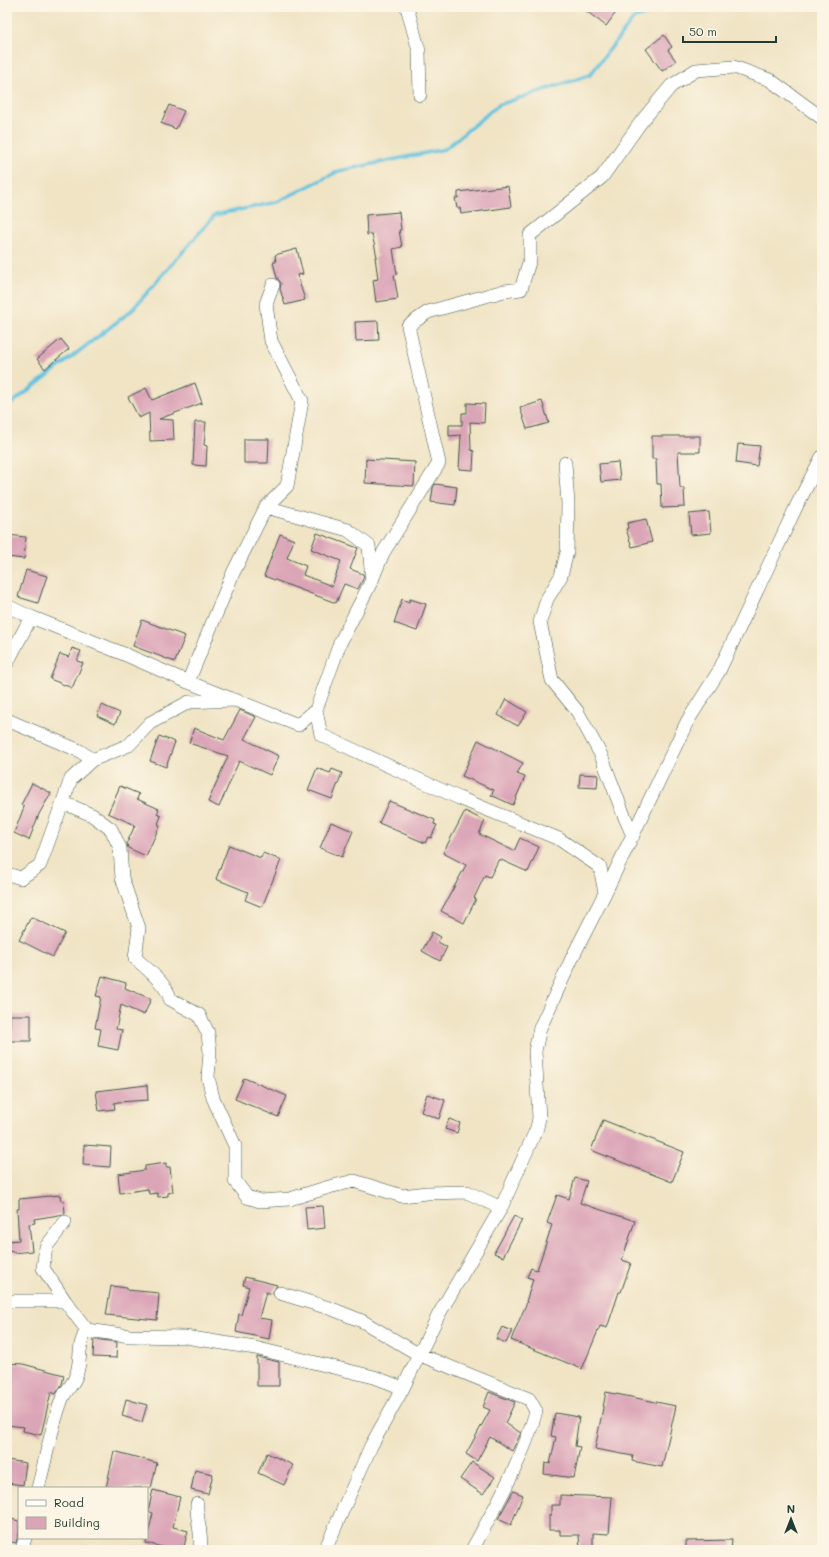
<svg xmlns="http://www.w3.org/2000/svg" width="829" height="1557" font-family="Mali,sans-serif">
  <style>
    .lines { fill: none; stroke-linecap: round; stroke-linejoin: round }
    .stream { stroke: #62c2e0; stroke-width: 3.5 }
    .building { fill: #dba5b8 }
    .minor-casing { stroke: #3e564a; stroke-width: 14 }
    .minor { stroke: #fff; stroke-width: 13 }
  </style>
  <rect width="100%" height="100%" fill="#fcf5e5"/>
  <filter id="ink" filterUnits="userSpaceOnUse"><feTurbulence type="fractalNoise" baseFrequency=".025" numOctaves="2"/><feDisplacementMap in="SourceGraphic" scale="8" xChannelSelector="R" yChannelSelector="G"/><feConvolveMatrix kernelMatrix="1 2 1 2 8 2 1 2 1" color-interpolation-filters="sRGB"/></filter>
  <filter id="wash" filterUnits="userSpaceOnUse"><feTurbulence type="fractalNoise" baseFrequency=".012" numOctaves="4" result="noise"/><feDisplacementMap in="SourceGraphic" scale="16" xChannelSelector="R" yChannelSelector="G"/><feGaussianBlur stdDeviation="0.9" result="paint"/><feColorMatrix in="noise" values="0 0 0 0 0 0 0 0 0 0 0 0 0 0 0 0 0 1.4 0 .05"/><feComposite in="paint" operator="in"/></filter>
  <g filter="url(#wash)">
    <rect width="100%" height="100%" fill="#f0e4c5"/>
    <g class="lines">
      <!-- stream -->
      <path class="stream" d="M7,407L131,311L215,215L277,202L339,171L445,149L498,105L590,75L634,18L672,7"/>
    </g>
    <g id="blocks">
      <!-- building -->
      <path class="building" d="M581,7H620L606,26Z
        M664,35L672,47L668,50L676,61L662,71L646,49Z
        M169,105L184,111L176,129L161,123Z
        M508,186L511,207L461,214L460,208H457L455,198H458V192Z
        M399,212L401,230H399L402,247L393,249L397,274L394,275L398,299L376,302L373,280L378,279L375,257H377L372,234L367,235L366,215Z
        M297,249L303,274L297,275L305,300L285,305L280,289L281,283L277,278L273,262H276L275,255Z
        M378,321L379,340L356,341L355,322Z
        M61,339L69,349L45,369L37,359Z
        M195,383L202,403L159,419L173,420L174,440L150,441L149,413L139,418L128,397L146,388L152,400Z
        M542,401L549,423L527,429L520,408Z
        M467,403L485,404L484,423L470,422L471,450L474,451L473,470L459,469L461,435L449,436V425H462V413H467Z
        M195,422H206L204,445L207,446L206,466L193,465Z
        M652,436H700V452H678L680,488H684L685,507L662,508L661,484H657L656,459H652Z
        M244,439H269L268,463H244Z
        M738,444L760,446L757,466L736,463Z
        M366,459L415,462L414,486L365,483Z
        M618,462L620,480L601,482L599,464Z
        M435,484L457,487L455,505L431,502L433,488Z
        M709,512L711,533L691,535L689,514Z
        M646,519L652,542L632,547L626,529L628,528L627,523Z
        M317,533L358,548L350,569L363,574L364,577L358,589L344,584L336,603L264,576L280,534L294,540L287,558L306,566L303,575L332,586L341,561L311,549Z
        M7,535L26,537L24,559L7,557Z
        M26,570L47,576L38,603L18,597Z
        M402,599L409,602L410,599L426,604L417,631L394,623Z
        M142,620L185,636L175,662L133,646Z
        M72,648L81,651L77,661L83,663L72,688L50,679L60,654L69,657Z
        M506,699L527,712L518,726L498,715Z
        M102,705L120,713L115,724L97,716Z
        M240,710L256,717L244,739L279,756L270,775L239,761L219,807L208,802L228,756L189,743L194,728L224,740Z
        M159,736L175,742L166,767L150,761Z
        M478,740L523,763L517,774L525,777L513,805L491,795L494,790L462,776Z
        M317,768L330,773L332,769L342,773L332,799L308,790Z
        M580,774L598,775L597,788L579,787Z
        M32,783L51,793L39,814L29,840L14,833L24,807L21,805Z
        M120,786L139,794L137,799L159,809L157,814L161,816L158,824L160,825L146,856L128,848L127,843L135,825L108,813Z
        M389,801L435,820L434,824L437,825L431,838L428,837L425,843L379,823Z
        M465,811L485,821L479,834L514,851L520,838L539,847L528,872L499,859L490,877L485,875L474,898L476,899L464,923L441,911L466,865L443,853Z
        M331,822L353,831L342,857L320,848Z
        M229,845L261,858L263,853L281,860L262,907L245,900L248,892L216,879Z
        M31,917L65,933L53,957L19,940Z
        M432,932L441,937L438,942L447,947L440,961L422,951Z
        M102,976L126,983L125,988L151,999L144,1015L121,1005L116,1029L122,1030L118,1050L98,1046L101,1029L95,1028L101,997L96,996Z
        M10,1015H31V1041H10Z
        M244,1078L287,1096L278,1117L235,1099Z
        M147,1085L148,1100L118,1102L114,1103L115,1109L99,1111L96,1091Z
        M427,1094L445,1100L439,1119L421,1112Z
        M449,1119L460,1123L457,1133L445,1129Z
        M603,1120L684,1152L672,1182L591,1150Z
        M84,1145L111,1147L110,1167L83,1165Z
        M166,1163V1167H170L173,1192L168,1193V1196L158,1197L157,1193L149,1194L148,1189L120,1193L118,1174L145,1170V1166Z
        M575,1178L587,1181L580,1203L635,1221L622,1260L631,1263L621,1292H619L607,1328L600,1326L582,1369L511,1340L527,1302H526L533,1279L527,1277L531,1268L537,1270L552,1225L547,1223L557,1195L569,1199Z
        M60,1195L61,1201H64L65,1214L34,1219L35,1223L29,1224L32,1251L14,1253L13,1251L7,1252V1241L19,1240L17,1209H19V1199Z
        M323,1206L325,1228L307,1230L305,1207Z
        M514,1216L522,1220L503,1257L494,1253Z
        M245,1277L277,1285L272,1294L266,1292L259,1318L272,1320L269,1339L236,1332L239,1314L241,1315L249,1287L243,1285Z
        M111,1286L127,1288V1290L159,1293L157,1320L106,1315Z
        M502,1327L512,1331L506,1343L496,1339Z
        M94,1339L117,1342L116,1358L93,1357Z
        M257,1357L279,1362V1386H257Z
        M7,1363L23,1364L64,1375L62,1384L56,1394L51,1392L41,1435L23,1431L24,1427L7,1425Z
        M489,1392L515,1402L505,1423L521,1433L512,1451L490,1437L477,1461L466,1454L490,1410L483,1407Z
        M606,1392L676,1406L662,1467L632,1461L633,1456L595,1449Z
        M126,1399L147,1405L142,1422L122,1416Z
        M555,1413L579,1417L575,1446L580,1447L574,1478L544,1474L545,1463L550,1464L556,1437L551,1436Z
        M114,1451L157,1463L151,1488H106Z
        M267,1453L293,1465L284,1485L258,1473Z
        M7,1460L26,1463L23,1485L7,1483Z
        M472,1462L495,1477L483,1494L460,1479Z
        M195,1470L213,1474L208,1494L191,1490Z
        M153,1490L180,1497L173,1527L188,1531L183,1550H174L146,1543L153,1513L148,1511Z
        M513,1491L523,1495L511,1525L498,1519Z
        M560,1495L612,1497L609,1534L593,1533V1550H580L579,1535H560V1530H549V1515H551V1505H560Z
        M7,1518L19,1521V1533L16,1543L7,1541Z
        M732,1540L731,1550H686V1541Z"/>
    </g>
  </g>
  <g filter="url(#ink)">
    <use href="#blocks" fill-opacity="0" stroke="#3e564a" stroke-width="1"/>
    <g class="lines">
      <defs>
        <path id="minor" d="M407,7L419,51L420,95
          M565,463L568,504L567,552L561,576L547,599L540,622L552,680L577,711L601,755L623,813L633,836
          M266,507L287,486L302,401L271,341L266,304L273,285
          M372,580L383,553L439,463L408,326L428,312L504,291L521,289L530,259V235L602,177L641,122L671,86L696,70L734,67L770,80L822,118
          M7,606L31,617
          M7,663L31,617L124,654L188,682L233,573L266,507L348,530L369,546L372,580L340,643L316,710
          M188,682L229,698
          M7,720L80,751L92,760L129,745L150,723L189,702L235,700L298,725L316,710L321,735L459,798L559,839L600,867L605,893L574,954L540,1028L535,1051L539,1118L537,1128L501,1208L439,1314L403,1388L371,1446L325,1550
          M64,803L92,815L111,829L120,848L122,878L139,928L135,958C145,967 168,985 170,999L199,1015L208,1033L210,1052L208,1077L213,1098L235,1146V1181L247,1197L260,1201L290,1199L329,1187L354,1181L402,1196L427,1193L467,1192L501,1208
          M7,874L21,878L40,865L71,779L92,760
          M605,893L687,722L719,671L797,505L822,457
          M65,1222L46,1247L43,1268L65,1301
          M280,1293L332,1309L362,1321L418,1354L529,1399L536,1411C523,1460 496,1505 472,1550
          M7,1301H65L87,1330L130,1336L185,1337L255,1348L374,1377L403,1388
          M38,1488C46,1458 51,1428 62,1399C65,1391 73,1385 76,1376C82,1360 77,1344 87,1330
          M197,1504C196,1520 203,1534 200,1550
          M22,1550L25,1538"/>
      </defs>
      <!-- minor casing -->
      <use href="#minor" class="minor-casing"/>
      <!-- minor -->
      <use href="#minor" class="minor"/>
    </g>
  </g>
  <!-- margin -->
  <rect width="829" height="1557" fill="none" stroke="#fcf5e5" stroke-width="24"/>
  <!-- legend -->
  <rect x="18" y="1487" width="130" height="52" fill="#fcf5e5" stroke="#a4ab9e"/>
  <rect x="26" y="1500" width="20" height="6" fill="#ffffff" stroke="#a4ab9e"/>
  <text x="54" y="1507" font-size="12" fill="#1f3d34">Road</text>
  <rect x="26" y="1517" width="20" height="12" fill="#dba5b8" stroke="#a4ab9e"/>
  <text x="54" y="1527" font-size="12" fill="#1f3d34">Building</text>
  <!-- north arrow -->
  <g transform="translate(791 1519)" stroke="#fcf5e5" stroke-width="3" paint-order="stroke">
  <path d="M0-3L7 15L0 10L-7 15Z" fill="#1f3d34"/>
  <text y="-6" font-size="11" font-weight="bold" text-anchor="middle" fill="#1f3d34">N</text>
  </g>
  <!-- scale -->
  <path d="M683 36v6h93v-6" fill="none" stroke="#1f3d34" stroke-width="2"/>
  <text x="689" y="36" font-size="12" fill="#1f3d34" stroke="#fcf5e5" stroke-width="3" paint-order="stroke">50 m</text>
</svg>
